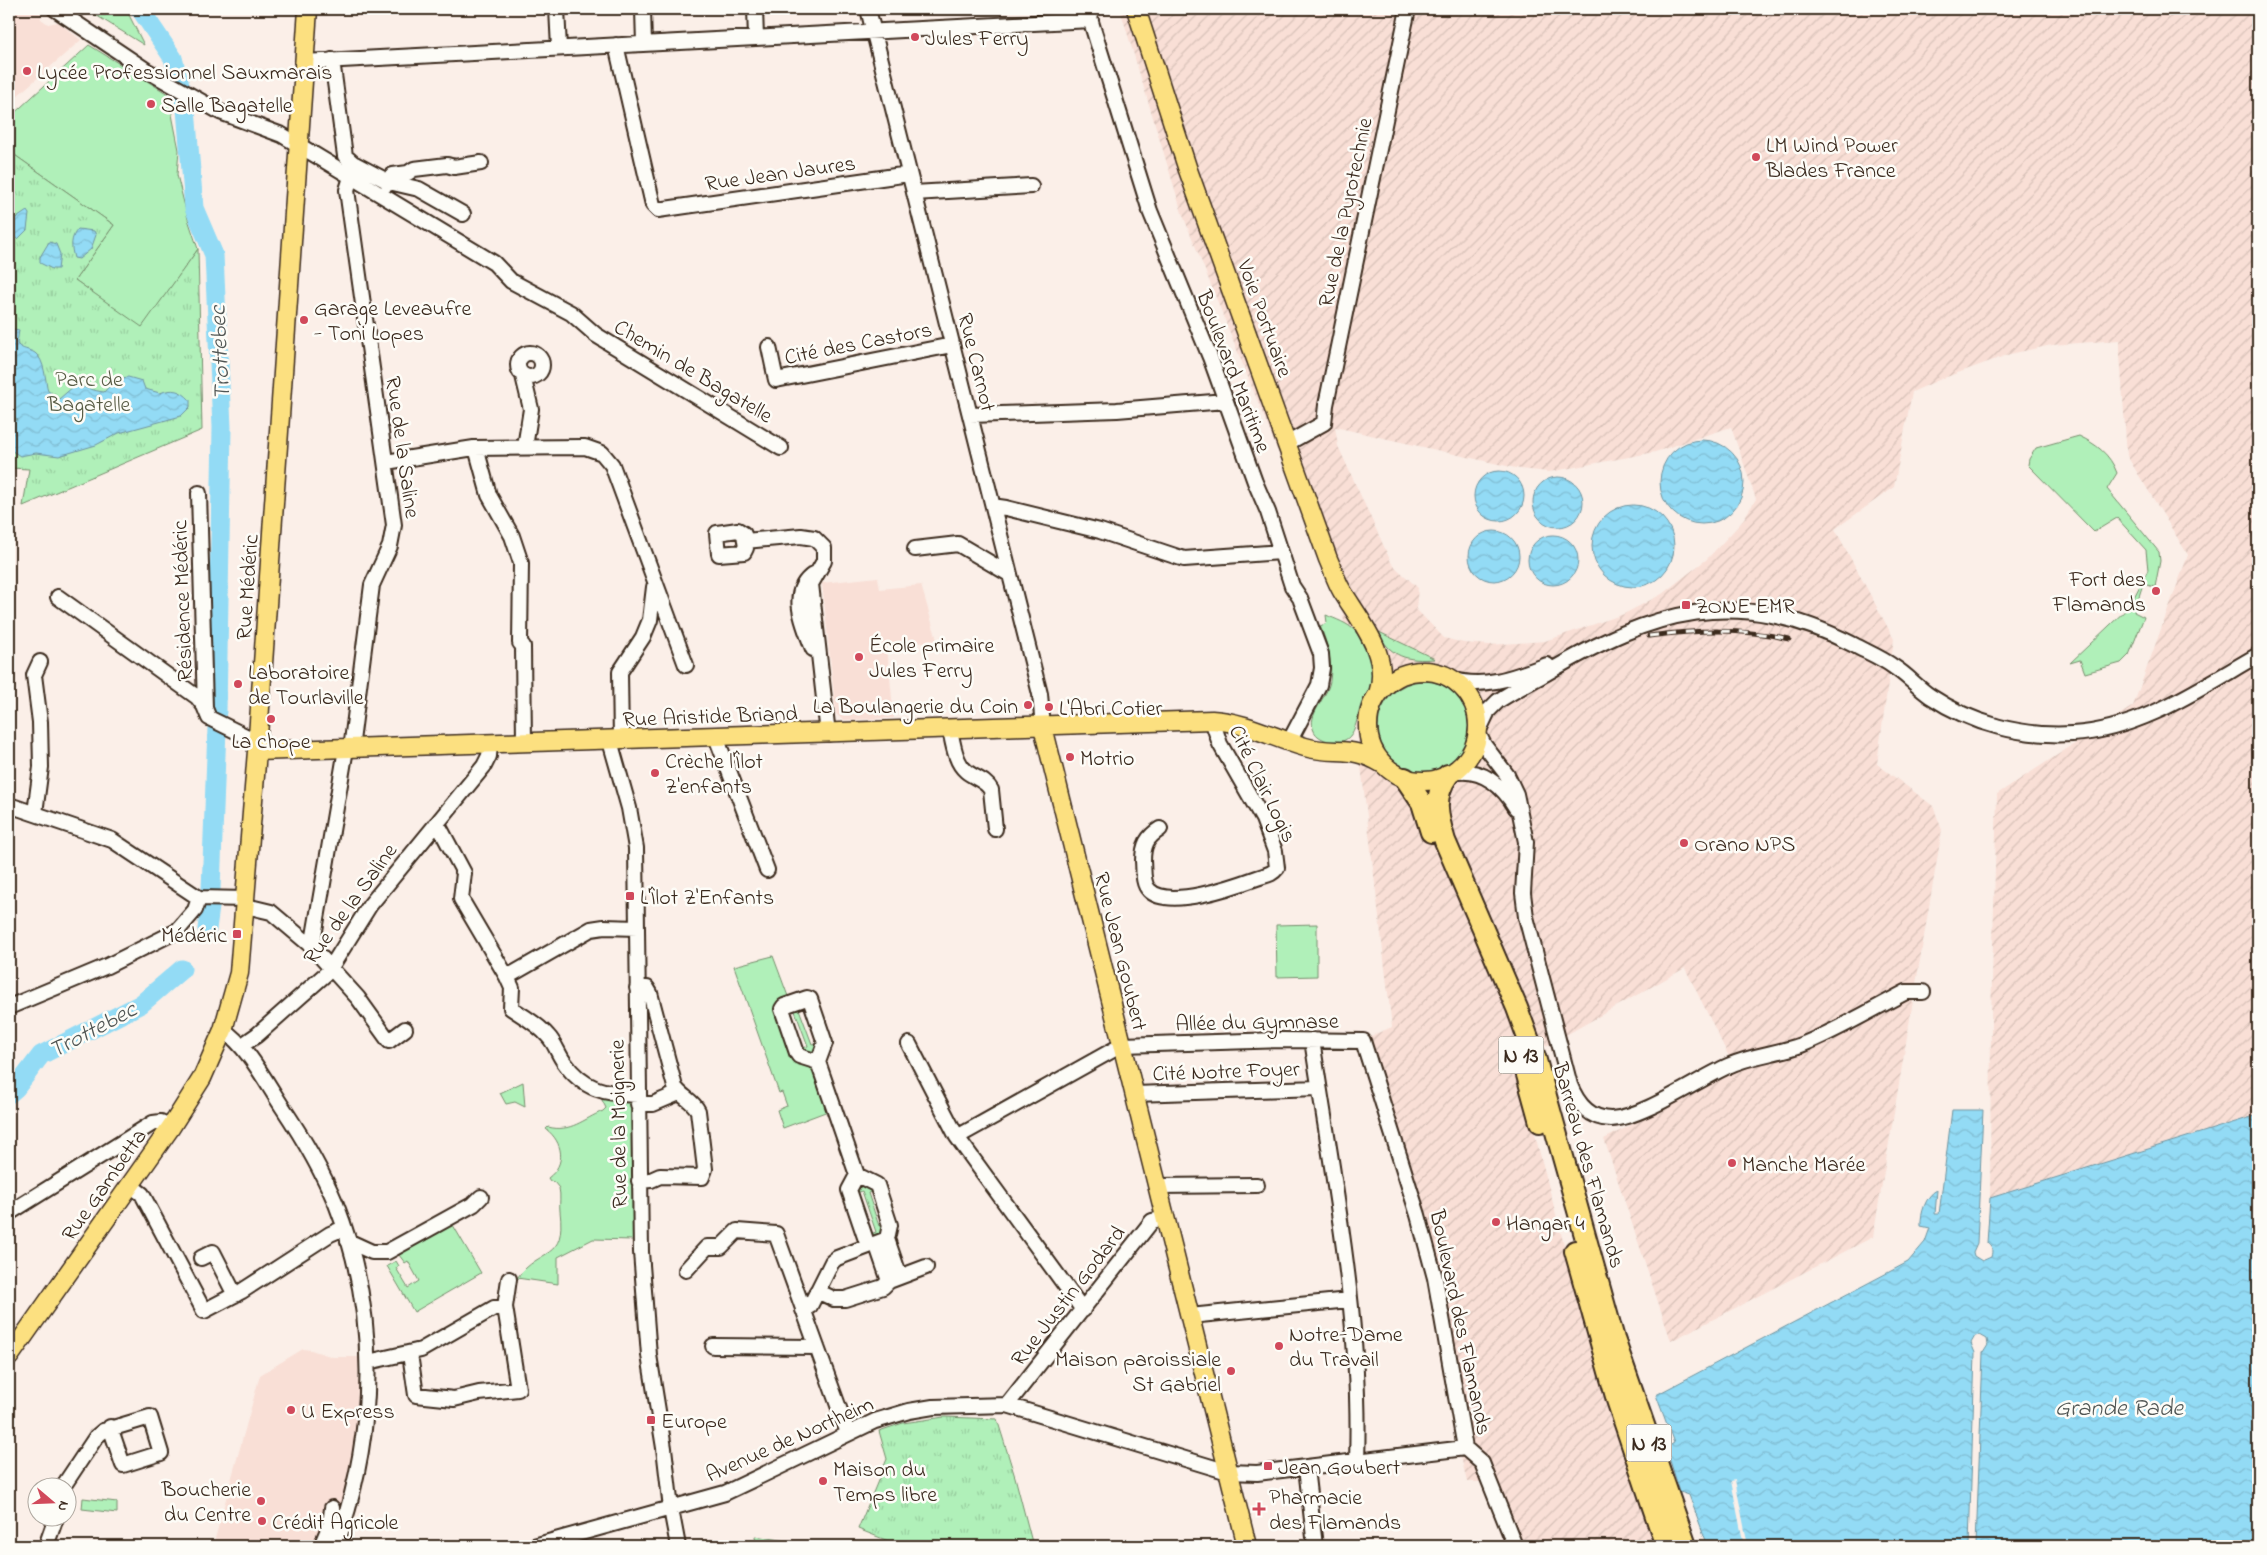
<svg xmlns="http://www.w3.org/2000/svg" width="2267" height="1555" font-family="'Indie Flower',sans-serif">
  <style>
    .built { fill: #f9dfd6 }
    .industrial { fill: url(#industrial-furrows); fill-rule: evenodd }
    .green { fill: #b0f0b9; stroke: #768d6c }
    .park { fill: url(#park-tufts); stroke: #768d6c }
    .water { fill: url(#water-waves); stroke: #70949f }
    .pier { fill: #fbefe8 }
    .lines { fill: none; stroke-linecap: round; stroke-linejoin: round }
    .river { stroke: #93dbf5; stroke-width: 19 }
    .minor-casing { stroke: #3b2a1e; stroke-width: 18 }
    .major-casing { stroke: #3b2a1e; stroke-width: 21 }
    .highway-casing { stroke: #3b2a1e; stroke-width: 24 }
    .minor { stroke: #fdfcf7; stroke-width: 14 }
    .major { stroke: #fce080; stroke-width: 18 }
    .highway { stroke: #fce080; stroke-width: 20 }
    .rail-casing { stroke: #3b2a1e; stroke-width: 5 }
    .rail { stroke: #fdfcf7; stroke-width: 3; stroke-dasharray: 9; stroke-linecap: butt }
    .poi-dot { fill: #d1495b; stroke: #fdfcf7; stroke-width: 2 }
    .labels { text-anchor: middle; stroke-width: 5; stroke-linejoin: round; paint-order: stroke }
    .shield { fill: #fdfcf7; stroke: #75695f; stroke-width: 1 }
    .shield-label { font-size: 21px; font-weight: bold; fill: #3b2a1e }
    .poi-label { font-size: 22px; fill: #3b2a1e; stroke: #fdfcf7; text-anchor: start }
    .street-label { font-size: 22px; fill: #3b2a1e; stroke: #fdfcf7 }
    .park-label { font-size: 22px; fill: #585c45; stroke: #fdfcf7 }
    .water-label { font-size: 24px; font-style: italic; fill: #515654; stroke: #fdfcf7 }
  </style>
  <defs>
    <pattern id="industrial-furrows" width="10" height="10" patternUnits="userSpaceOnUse" patternTransform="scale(1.25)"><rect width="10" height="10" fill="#f9dfd6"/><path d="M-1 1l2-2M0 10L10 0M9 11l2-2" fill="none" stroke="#d6c0b7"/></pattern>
    <pattern id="park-tufts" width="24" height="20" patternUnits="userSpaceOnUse" patternTransform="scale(1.25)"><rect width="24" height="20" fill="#b0f0b9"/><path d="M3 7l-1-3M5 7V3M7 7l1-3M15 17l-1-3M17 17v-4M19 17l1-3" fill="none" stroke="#98ce9f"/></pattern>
    <pattern id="water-waves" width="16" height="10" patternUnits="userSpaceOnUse" patternTransform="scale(1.25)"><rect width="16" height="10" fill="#93dbf5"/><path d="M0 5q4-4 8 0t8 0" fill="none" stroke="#80bcd2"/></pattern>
  </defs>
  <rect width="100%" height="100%" fill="#fbefe8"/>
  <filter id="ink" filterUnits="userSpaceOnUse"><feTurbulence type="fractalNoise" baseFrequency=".02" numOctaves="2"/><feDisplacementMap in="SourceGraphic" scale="10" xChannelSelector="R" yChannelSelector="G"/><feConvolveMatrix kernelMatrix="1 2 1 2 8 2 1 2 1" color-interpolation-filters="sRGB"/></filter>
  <g filter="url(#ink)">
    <!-- built -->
    <path class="built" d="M9,9H41V19L48,24L58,22L81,40L9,103Z
      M878,577L880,589L921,585L937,640L887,648L894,718L843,720L836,714L822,583Z
      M303,1349L311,1350L333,1357H359L357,1423L351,1468L343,1500L327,1546H213L260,1375Z"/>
    <!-- industrial -->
    <path class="industrial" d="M1120,9H2258V1115L1990,1198L1991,1017L1997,794L2133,706L2188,555L2127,456L2119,340L2052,345L2010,354L1941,379L1912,392L1894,487L1835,529L1894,639L1877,764L1933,806L1942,830L1873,1237L1671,1341L1604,1139L1736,1071L1685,968L1516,1063L1604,1396L1658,1546H1509L1483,1482H1467L1457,1440L1432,1291L1412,1214L1374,1094L1354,1043L1392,1027L1343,614L1182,213ZM1335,427L1520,469L1549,472L1655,452L1731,427L1756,499L1741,523L1707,559L1662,594L1624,614L1545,641L1489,645L1464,643L1444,638L1416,609L1418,588L1392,564L1338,446Z"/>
    <!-- green -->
    <path class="green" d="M116,9H126L144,45L94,14L105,15Z
      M89,45L168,94L179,150L177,175L188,219L198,249L142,328L75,280L114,225L9,151V118Z
      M2079,436C2096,444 2110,454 2117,473L2107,489L2159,552L2160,561L2155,587L2143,584L2134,612L2144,617L2129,655L2121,663L2085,673L2080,660L2070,663L2129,607L2148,570L2146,550L2117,518L2094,532L2028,465L2029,459L2036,448Z
      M1326,615C1335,619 1348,623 1355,631C1362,639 1363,651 1373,659C1373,666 1374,674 1373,681C1371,688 1365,695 1362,702C1355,720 1357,747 1329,741C1323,740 1316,736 1314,731C1306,715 1328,697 1330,681C1333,663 1327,642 1320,626L1327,623Z
      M1377,631L1435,659C1407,661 1391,658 1377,631Z
      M1378 727a46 46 0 1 1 92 0a46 46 0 1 1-92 0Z
      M1317,924V976L1277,977L1276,925Z
      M773,956L789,999L793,1057L816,1069L828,1111L783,1128L777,1110L787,1106L782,1092L779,1093L734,966Z
      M803,1003L806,1006L799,1009L812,1044L819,1042L813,1058L801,1049L808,1046L795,1011L788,1013V1010Z
      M523,1082L525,1107L515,1102L506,1104L500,1093Z
      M599,1094L631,1099L633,1240L593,1239L558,1257V1284L517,1278C541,1246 566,1262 560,1211C559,1204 561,1196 559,1188L554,1182L550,1181L548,1178C567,1164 563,1142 546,1129L548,1127C571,1133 583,1119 603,1111L606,1108Z
      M857,1182L875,1190L868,1193L879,1226L886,1224L882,1237H871L868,1235L876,1232L862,1191L854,1194Z
      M450,1220L481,1273L414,1312L387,1266L396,1261L399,1266L396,1268L408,1288L419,1281L408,1261L405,1263L396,1251Z
      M83,1498L117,1502V1513L82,1509Z
      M755,1536L820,1546H756Z"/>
    <!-- park -->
    <path class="park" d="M9,151L114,225L75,280L142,327L198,249L202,430L23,506L29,469L9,468Z
      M944,1417L997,1419L1015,1477L1033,1546H901L858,1529L887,1459L879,1431L903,1423Z"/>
    <!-- water -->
    <path class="water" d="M27,211L29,214L27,230L18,239L9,234V223Z
      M78,229L94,231L96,235L91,249L79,259L74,258C71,247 70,238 78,229Z
      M49,242L56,244L60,254L58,269H52L40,263V257Z
      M9,328L19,330L17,344C22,350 29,349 35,353C45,360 45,380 48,391L59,399L74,386C85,386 93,391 104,392L116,379L128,377L142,381L145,389L160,393C172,388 181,390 190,400V407L181,416L119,433L96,445L59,456L36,453L20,456L9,449V420H18L13,416L11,391L9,390V369L12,365L9,359Z
      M1660 482a42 42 0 1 1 84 0a42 42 0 1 1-84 0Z
      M1474 496a25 25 0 1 1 50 0a25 25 0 1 1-50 0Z
      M1533 502a25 25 0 1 1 50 0a25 25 0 1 1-50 0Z
      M1592 546a41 41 0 1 1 82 0a41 41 0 1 1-82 0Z
      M1469 556a25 25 0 1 1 50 0a25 25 0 1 1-50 0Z
      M1528 560a25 25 0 1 1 50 0a25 25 0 1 1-50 0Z
      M1952,1110H1983L1977,1243L1973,1252L1974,1256L1982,1261L1991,1257C1993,1250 1992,1247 1987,1243L1990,1198L2258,1115V1546H1976L1983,1353L1988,1345L1987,1339L1980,1335L1975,1336L1971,1343L1975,1353L1969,1546H1708L1689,1495L1680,1492L1666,1448L1674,1443L1656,1395L1908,1262L1925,1242L1930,1228L1921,1226C1920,1214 1926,1195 1937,1190L1935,1214H1939Z"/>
    <!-- pier -->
    <path class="pier" d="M1735,1480L1748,1546H1744L1731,1481Z"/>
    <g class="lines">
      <!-- river -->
      <path class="river" d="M140,9L173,58L186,109L194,208L214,255L222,427L217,712
        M211,890L217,728
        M207,929L210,907
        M9,1094L16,1088L41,1055L141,1004L182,969"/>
      <defs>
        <path id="minor" d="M55,9L146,70L220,112L282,135L494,263L511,281L571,313L596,335L781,448
          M557,9L559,48
          M643,9L644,44
          M755,9L756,38
          M868,9L1040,694L1043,727
          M1087,9L1150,211L1210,357L1255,482L1268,512L1292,586L1300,598L1321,654L1322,668L1319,685L1289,742
          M616,45L653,205L658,210L909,174
          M332,60L345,156L353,163L389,182L419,189L463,214
          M304,62L1091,20
          M351,177L347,190L394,525L390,546L372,585L351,749
          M388,184L393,175L408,173L414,169L447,165L454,167L481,163
          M914,193L1031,186
          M769,347L776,380L952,345
          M518 365a12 12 0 1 1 24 0a12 12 0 1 1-24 0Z
          M523,376L531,409L525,447
          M970,415L1117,410L1225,401
          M1288,443L1324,423L1326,405L1408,9
          M476,448L489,495L512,536L521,563L520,643L523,646L524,743
          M386,462L474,448L585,447L602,453L612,465L686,665
          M199,493L205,708
          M994,510L999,507L1006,508L1100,531L1184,559L1281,552
          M738,530L744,534L746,548L744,552L719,554L717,533Z
          M745,541L801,536L814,538L824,548V561L811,584L828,734
          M915,549L958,544L1009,574
          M58,597L197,697L204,706L209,718L258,742
          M813,649C804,625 787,592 814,574
          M1452,679C1484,690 1517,676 1547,665
          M950,730C953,743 955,762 966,771C974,778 986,780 991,790L995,829
          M1479,730L1488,711L1498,701C1513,691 1529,683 1545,674C1653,610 1736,584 1854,645C1867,652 1882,658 1894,667C1907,675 1917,687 1930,696C1972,724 2022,737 2072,734C2141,730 2200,688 2258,655
          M1478,733L1484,745L1507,775L1516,794L1526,842L1523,893L1526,917L1570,1085C1577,1103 1590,1119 1611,1119C1642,1118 1697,1080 1728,1066C1751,1055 1777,1054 1801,1045C1835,1032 1873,1009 1906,992H1923
          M716,737L767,870
          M621,740L620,672L643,637L650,620L654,587
          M610,741L629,808L636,848L641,1252L649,1355L664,1448L671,1509L678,1546
          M1452,773C1481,767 1502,785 1516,808
          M9,805L112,840L199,898L246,899
          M35,813L41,767L40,722L34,675L40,662
          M436,824L441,830L464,873L461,899L507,977L512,988L511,1008C523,1016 538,1024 548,1036C555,1043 558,1054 564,1062C583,1090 606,1094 638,1095
          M1160,829C1147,837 1143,845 1143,861C1144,870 1142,883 1149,890C1168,910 1235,886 1257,878C1265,875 1272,875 1277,868L1275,851L1263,819L1220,744L1212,720
          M246,906L271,912L310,945L313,942L346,749
          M310,945L358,998L389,1041L405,1029
          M507,977L591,929L604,927L637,928
          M637,988H647L650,993L675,1087C681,1097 693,1100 698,1111L705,1169L702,1177L660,1176L651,1180L639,1181
          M807,998L810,999L825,1043L818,1062L799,1056L797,1053L782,1009L784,1006Z
          M9,1007L107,966L177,931L195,910L199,898
          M223,1030C247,1045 267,1084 283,1108C303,1138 322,1171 336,1204C380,1316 376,1435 336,1546
          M1312,1040C1333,1179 1362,1320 1357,1461
          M909,1044L957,1137
          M241,1046L257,1035L328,972L370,905L484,766L489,756L490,744
          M818,1062L857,1175
          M1134,1094L1319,1088
          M638,1104H653L679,1093
          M130,1185L142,1194L204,1311L242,1291L330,1234L344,1228
          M1157,1186L1257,1185
          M9,1213L153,1123L161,1122L171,1127
          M348,1241L372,1252H387L474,1204L481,1197
          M876,1243L889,1281
          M868,1246L849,1190L857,1175L877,1185L890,1225L887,1239L900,1277
          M201,1258L213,1252L235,1295
          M686,1270L707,1247H721L737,1231L776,1234L848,1433
          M817,1291L834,1299H845L883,1287L889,1281L926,1267
          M803,1310L810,1306L832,1262L837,1258L887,1239
          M1083,1310L957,1137L1122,1045L1282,1040L1363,1041L1418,1215L1435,1278L1465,1448L1482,1463L1515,1546
          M1190,1316L1349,1300
          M713,1346L817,1347
          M410,1354L416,1395L454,1399L479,1393L518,1389L505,1307L509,1279
          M368,1362L421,1350L494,1308L505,1307
          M1007,1405L1228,1472L1257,1473L1465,1448
          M1007,1405L1152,1221L1165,1218
          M1306,1468L1315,1546
          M62,1488L96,1437L103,1431L150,1417L161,1453L123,1465L110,1427
          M46,1546L56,1518
          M321,1546L330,1525L332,1508
          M534,1546L725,1493L875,1421L909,1411L933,1407L1007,1405"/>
        <path id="major" d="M1136,9L1188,170L1328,559C1333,570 1336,581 1342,591C1361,622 1391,656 1378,694
          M1368 726a55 55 0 1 1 110 0a55 55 0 1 1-110 0Z
          M1043,727L1247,1546
          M257,751L1212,720C1245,722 1274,738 1305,747C1337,756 1350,744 1383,764
          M9,1357L171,1127L202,1078L223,1030L239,973L257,751L308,9"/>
        <path id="highway" d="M1448,775C1432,797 1438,818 1445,841L1517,1008L1535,1057L1614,1339L1686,1546
          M1405,778L1422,803L1431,832
          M1521,1053L1540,1122
          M1575,1251L1617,1400L1666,1546"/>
      </defs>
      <!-- minor casing -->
      <use href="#minor" class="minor-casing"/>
      <!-- major casing -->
      <use href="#major" class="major-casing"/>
      <!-- highway casing -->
      <use href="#highway" class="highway-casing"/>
      <!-- minor -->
      <use href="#minor" class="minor"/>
      <!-- major -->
      <use href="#major" class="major"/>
      <!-- highway -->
      <use href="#highway" class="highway"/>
      <defs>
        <path id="rail" d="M1649,636C1697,630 1741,628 1789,639"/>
      </defs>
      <!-- rail casing -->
      <use href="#rail" class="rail-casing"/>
      <!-- rail -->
      <use href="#rail" class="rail"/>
    </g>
  </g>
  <!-- markers -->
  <g class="poi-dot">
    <circle cx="915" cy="37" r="5"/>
    <circle cx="27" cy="71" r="5"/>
    <circle cx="151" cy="104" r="5"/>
    <circle cx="1756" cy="157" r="5"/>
    <circle cx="304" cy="320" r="5"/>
    <circle cx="2156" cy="591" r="5"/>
    <rect x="1681" y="600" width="10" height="10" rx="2.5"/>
    <circle cx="859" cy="657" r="5"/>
    <circle cx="238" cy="684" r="5"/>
    <circle cx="1028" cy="705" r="5"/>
    <circle cx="1049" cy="707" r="5"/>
    <circle cx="271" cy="719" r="5"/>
    <circle cx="1070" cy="757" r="5"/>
    <circle cx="655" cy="773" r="5"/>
    <circle cx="1684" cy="843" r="5"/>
    <rect x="625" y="891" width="10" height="10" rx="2.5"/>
    <rect x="232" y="929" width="10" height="10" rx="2.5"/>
    <circle cx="1732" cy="1163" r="5"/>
    <circle cx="1496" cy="1222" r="5"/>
    <circle cx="1279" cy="1346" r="5"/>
    <circle cx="1231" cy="1371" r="5"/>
    <circle cx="291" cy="1410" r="5"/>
    <rect x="646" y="1415" width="10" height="10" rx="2.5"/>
    <rect x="1263" y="1461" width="10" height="10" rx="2.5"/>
    <circle cx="823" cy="1481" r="5"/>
    <circle cx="261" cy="1501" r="5"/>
    <path d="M1256.5 1501.5h5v5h5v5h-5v5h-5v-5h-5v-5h5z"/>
    <circle cx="262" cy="1521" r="5"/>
  </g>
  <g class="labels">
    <!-- shield labels -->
    <g class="shield">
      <rect x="1498.5" y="1036.5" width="45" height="37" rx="4"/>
      <rect x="1626.5" y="1424.5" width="45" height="37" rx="4"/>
    </g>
    <g class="shield-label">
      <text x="1521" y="1062">N 13</text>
      <text x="1649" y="1450">N 13</text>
    </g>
    <!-- poi labels -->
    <g class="poi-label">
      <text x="925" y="45">Jules Ferry</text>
      <text x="37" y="79">Lycée Professionnel Sauxmarais</text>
      <text x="161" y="112">Salle Bagatelle</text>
      <text x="1766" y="152">LM Wind Power<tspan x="1766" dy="25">Blades France</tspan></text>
      <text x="314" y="315">Garage Leveaufre<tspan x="314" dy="25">- Toni Lopes</tspan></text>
      <text x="2146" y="586" text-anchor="end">Fort des<tspan x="2146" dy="25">Flamands</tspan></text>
      <text x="1696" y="613">ZONE EMR</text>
      <text x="869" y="652">École primaire<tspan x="869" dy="25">Jules Ferry</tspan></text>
      <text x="248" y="679">Laboratoire<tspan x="248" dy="25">de Tourlaville</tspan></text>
      <text x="1018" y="713" text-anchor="end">La Boulangerie du Coin</text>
      <text x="1059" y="715">L'Abri Cotier</text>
      <text x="271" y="748" text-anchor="middle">La chope</text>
      <text x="1080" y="765">Motrio</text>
      <text x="665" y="768">Crèche l'Îlot<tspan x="665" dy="25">Z'enfants</tspan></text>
      <text x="1694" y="851">Orano NPS</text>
      <text x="640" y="904">L'Îlot Z'Enfants</text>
      <text x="227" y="942" text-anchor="end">Médéric</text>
      <text x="1742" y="1171">Manche Marée</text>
      <text x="1506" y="1230">Hangar 4</text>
      <text x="1289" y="1341">Notre-Dame<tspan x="1289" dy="25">du Travail</tspan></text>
      <text x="1221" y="1366" text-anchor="end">Maison paroissiale<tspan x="1221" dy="25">St Gabriel</tspan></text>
      <text x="301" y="1418">U Express</text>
      <text x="661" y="1428">Europe</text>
      <text x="1278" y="1474">Jean Goubert</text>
      <text x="833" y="1476">Maison du<tspan x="833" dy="25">Temps libre</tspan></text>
      <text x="251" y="1496" text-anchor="end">Boucherie<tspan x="251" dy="25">du Centre</tspan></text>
      <text x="1269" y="1504">Pharmacie<tspan x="1269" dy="25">des Flamands</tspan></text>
      <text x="272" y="1529">Crédit Agricole</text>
    </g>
    <!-- street labels -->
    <g class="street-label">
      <text transform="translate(780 172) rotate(-8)" y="8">Rue Jean Jaures</text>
      <text transform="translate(1344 212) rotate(-78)" y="8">Rue de la Pyrotechnie</text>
      <text transform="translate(1266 318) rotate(70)" y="8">Voie Portuaire</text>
      <text transform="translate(858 342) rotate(-11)" y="8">Cité des Castors</text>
      <text transform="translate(978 362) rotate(76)" y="8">Rue Carnot</text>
      <text transform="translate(694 370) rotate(31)" y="8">Chemin de Bagatelle</text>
      <text transform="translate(1235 371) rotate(69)" y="8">Boulevard Maritime</text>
      <text transform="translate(404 447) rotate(82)" y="8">Rue de la Saline</text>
      <text transform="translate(246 587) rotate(-86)" y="8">Rue Médéric</text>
      <text transform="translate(181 601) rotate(-92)" y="8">Résidence Médéric</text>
      <text transform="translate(710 715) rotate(-2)" y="8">Rue Aristide Briand</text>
      <text transform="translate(1264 783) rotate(64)" y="8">Cité Clair Logis</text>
      <text transform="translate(349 903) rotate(-54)" y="8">Rue de la Saline</text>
      <text transform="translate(1122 951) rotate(76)" y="8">Rue Jean Goubert</text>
      <text transform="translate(1257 1021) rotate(-1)" y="8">Allée du Gymnase</text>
      <text transform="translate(1226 1070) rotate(-2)" y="8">Cité Notre Foyer</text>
      <text transform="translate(617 1124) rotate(-91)" y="8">Rue de la Moignerie</text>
      <text transform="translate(1590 1165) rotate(74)" y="8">Barreau des Flamands</text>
      <text transform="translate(103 1184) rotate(-55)" y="8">Rue Gambetta</text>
      <text transform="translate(1067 1295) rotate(-52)" y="8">Rue Justin Godard</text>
      <text transform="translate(1462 1322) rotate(78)" y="8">Boulevard des Flamands</text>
      <text transform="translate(789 1438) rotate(-24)" y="8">Avenue de Northeim</text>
    </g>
    <!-- park labels -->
    <g class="park-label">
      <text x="89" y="386">Parc de<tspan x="89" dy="25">Bagatelle</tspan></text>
    </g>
    <!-- water labels -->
    <g class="water-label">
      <text transform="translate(219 353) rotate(-93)" y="8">Trottebec</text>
      <text transform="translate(92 1029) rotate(-28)" y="8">Trottebec</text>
      <text x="2119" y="1415">Grande Rade</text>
    </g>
  </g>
  <!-- margin -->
  <rect width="2267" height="1555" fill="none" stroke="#fdfcf7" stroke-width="30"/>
  <rect x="15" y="15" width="2237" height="1525" fill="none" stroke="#3b2a1e" stroke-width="2" filter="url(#ink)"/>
  <!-- north arrow -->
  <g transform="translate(52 1502) rotate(109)"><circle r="24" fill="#fdfcf7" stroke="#afa8a0"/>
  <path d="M0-4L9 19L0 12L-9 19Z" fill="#d1495b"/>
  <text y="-8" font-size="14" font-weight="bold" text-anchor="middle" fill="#3b2a1e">N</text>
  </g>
</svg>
